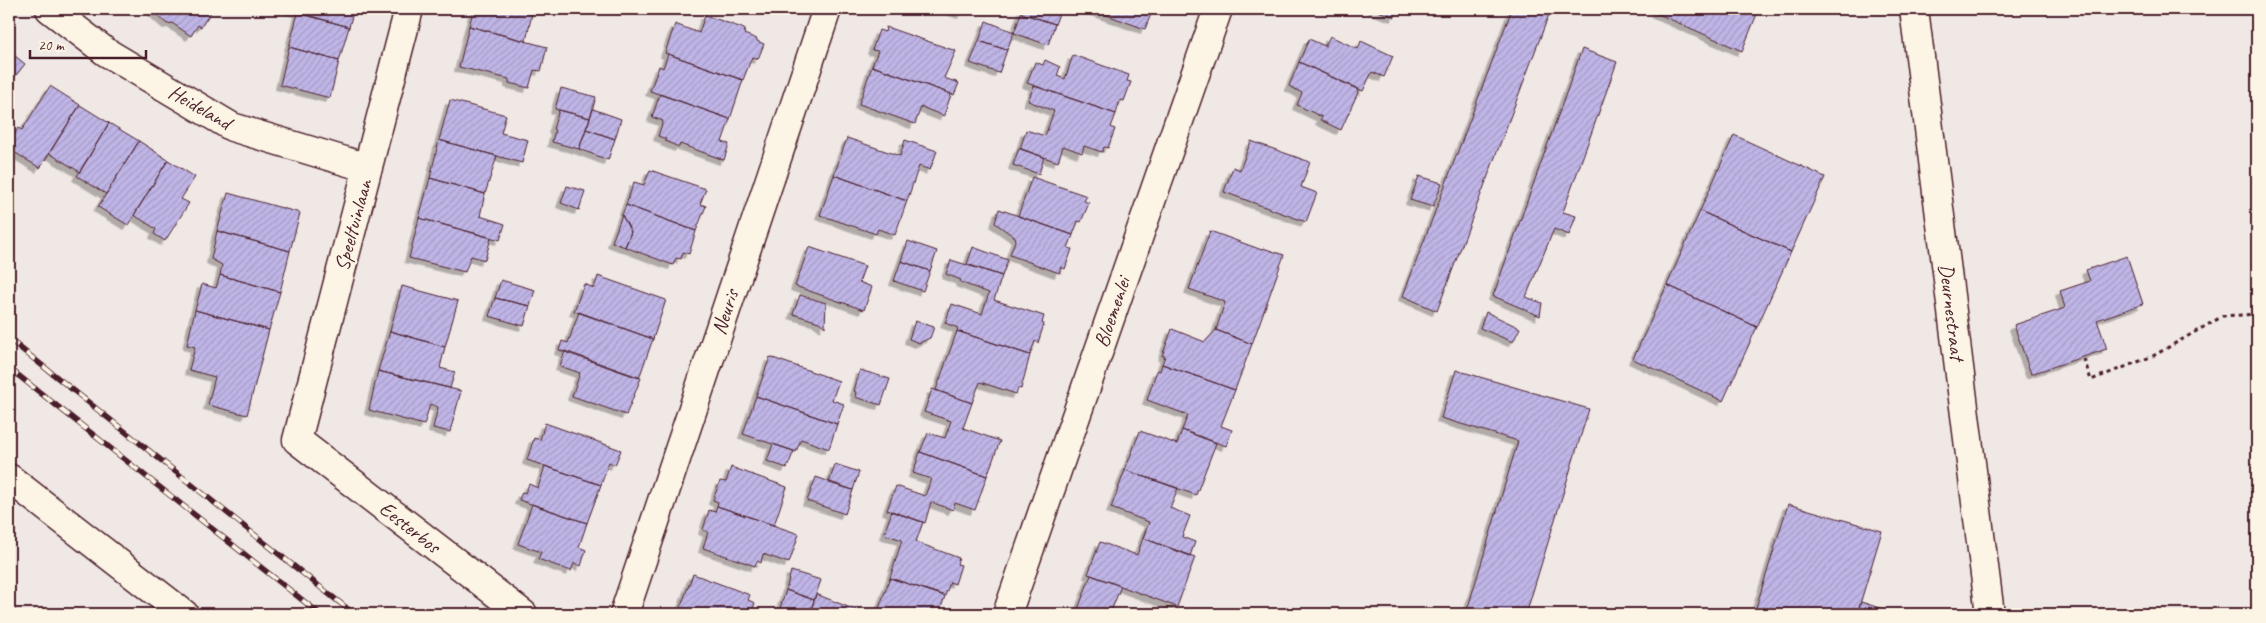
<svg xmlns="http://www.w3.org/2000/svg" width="2266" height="623" font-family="Caveat,sans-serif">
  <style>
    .building { fill: url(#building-hatch); stroke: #4a1f2b; filter: url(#shadow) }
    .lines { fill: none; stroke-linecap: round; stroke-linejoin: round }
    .minor-casing { stroke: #4a1f2b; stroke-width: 31 }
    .tertiary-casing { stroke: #4a1f2b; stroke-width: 31 }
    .path { stroke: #4a1f2b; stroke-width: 3; stroke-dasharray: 4 4; stroke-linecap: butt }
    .minor { stroke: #fcf5e5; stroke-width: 28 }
    .tertiary { stroke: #fcf5e5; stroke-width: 28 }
    .rail-casing { stroke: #4a1f2b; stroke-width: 5.5 }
    .rail { stroke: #fcf5e5; stroke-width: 4; stroke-dasharray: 11; stroke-linecap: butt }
    .labels { text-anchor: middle; stroke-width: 4.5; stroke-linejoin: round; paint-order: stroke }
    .street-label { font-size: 21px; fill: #4a1f2b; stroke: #fcf5e5 }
  </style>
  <defs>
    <pattern id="building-hatch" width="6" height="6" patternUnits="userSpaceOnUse" patternTransform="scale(1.25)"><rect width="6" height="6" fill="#bfb5e6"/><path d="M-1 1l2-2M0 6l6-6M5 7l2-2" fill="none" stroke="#a69bc5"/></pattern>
    <filter id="shadow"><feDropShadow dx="-4.5" dy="4.5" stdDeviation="0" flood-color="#0004"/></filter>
  </defs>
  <rect width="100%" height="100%" fill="#f0e8e5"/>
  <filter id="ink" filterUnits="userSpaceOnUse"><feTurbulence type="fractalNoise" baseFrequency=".02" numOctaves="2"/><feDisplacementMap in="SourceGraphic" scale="10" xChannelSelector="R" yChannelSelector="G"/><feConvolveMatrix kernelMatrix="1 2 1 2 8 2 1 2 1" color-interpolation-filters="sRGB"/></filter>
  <g filter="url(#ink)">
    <!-- building -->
    <path class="building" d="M151,9H213L201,27L198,25L191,36L172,23L167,24Z
      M287,9H354L349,27Z
      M474,9H533L526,41L469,26Z
      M948,9H964L962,14Z
      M1022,9H1061L1055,24L1021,13Z
      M1090,9H1153L1145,29Z
      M1372,9H1397L1395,17Z
      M1512,9H1551L1437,311L1403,296Z
      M1657,9H1759L1742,51L1656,13Z
      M298,13L349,27L339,61L289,47Z
      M1021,13L1055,24L1048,45L1014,33Z
      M705,15L745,29L744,34L757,39V41L764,44L758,59L752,57L743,80L665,53L675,24L699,33Z
      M986,21L1014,32L1007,50L979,41Z
      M469,26L547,47L541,71L534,70L529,88L509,83V79L459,67Z
      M886,27L956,51L944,78L959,83L954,95L872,66L878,51L872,50L879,30L885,32Z
      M1330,36L1358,49L1361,41L1393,56L1384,77L1372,72L1363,91L1299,62L1309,39L1325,46Z
      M979,41L1007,50L999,73L970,63Z
      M289,47L339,61L330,98L280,85Z
      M1582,49L1617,62L1563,212L1576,216L1569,235L1554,229L1526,297L1542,303L1540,316L1493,296Z
      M9,51L25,64L9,84Z
      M668,54L743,80L730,119L650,91L659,66L663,68Z
      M1073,55L1129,75L1127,81L1131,82L1124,101L1120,100L1116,114L1027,83L1035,62L1043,65L1045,60L1060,67L1057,76L1065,79Z
      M1299,62L1359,90L1341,130L1320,120L1322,117L1297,105L1302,93L1289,86Z
      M872,66L951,94L944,116L921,107L915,124L859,104Z
      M50,86L80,105L40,168L9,149V143L18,128L22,130Z
      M1034,86L1116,114L1111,127L1115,129L1108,148L1104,147L1102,152L1084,146L1082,153L1063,146L1058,162L1020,149L1026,130L1045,136L1054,111L1028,101Z
      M561,88L596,97L590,118L555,109Z
      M660,94L730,119L722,142L729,144L724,160L680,144L679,147L665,141L666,139L658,136L663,121L652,117Z
      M450,100L506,115L501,133L528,140L522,163L439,140Z
      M80,105L109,123L80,172L49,153Z
      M593,109L621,119L615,139L586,129Z
      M559,110L590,118L579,149L552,142L555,130L553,129Z
      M109,123L139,141L106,194L77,176Z
      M586,129L615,139L608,160L579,149Z
      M1734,135L1825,177L1791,252L1700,211Z
      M847,138L900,156L905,140L937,151L930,170L919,166L907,201L834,175Z
      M439,140L497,156L485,194L430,178Z
      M139,141L168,160L128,225L98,207Z
      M1251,141L1310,162L1301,187L1317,193L1306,222L1224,192L1233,167L1240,170Z
      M1019,148L1044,157L1039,174L1013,165Z
      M168,160L195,177L181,199L189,203L165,241L154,234L156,229L134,215Z
      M650,170L706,189L700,204L706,206L696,231L626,205L634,182L644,185Z
      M834,175L907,201L895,235L878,229L876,234L820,215Z
      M1419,176L1442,183L1433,207L1410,200Z
      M1032,177L1087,196L1084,201L1089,203L1081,222L1078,221L1073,235L1018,216Z
      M430,178L485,194L480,216L505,224L500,240L419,218Z
      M567,186L585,191L579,210L561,203Z
      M228,193L300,213L290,251L217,231Z
      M626,205L696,231L689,254L683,252L681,259L676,258L673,265L625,247L631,232L622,215Z
      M999,209L1073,235L1068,248L1072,249L1065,269L1061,267L1059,273L1010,255L1016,238L995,223Z
      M1700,211L1791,252L1757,327L1667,285Z
      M622,215L631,232L625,247L612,242Z
      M419,218L491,238L485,260L471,256L465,272L409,258Z
      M217,231L290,251L280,292L220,275L222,265L211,259Z
      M1210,231L1262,250L1263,248L1284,255L1252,344L1216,330L1225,302L1189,289Z
      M908,241L937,251L930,271L901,261Z
      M809,247L865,266L859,282L872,287L864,310L795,286Z
      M973,247L1008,260L1002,276L967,264Z
      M2127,256L2143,304L2097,320L2107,349L2031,374L2014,325L2065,308L2060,291L2090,281L2086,270Z
      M951,260L1002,276L994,300L1044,316L1042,323L1044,324L1038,343L1035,341L1030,355L957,331L958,328L945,323L952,304L982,314L989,293L960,282L961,280L946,274Z
      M901,261L930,271L923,291L894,281Z
      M220,275L280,292L269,330L195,310L202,284L216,288Z
      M598,276L666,300L653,339L574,311L584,284L594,288Z
      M501,280L535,290L530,306L495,298Z
      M1667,285L1757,327L1723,401L1633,359Z
      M402,286L458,301L445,347L390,331Z
      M800,295L826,303L825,327L819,322L793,314Z
      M495,298L530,306L524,326L489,316Z
      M195,310L269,330L247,415L208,405L215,377L189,370L195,347L187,345Z
      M579,312L653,339L639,378L559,350L562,341L568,343Z
      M1486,312L1520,328L1513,342L1480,328Z
      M915,321L934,327L930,338L919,343L909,339Z
      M1172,329L1205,342L1216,330L1252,344L1235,390L1162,364L1165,356H1162Z
      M390,331L445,347L440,368L455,372L450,388L378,371Z
      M957,331L1030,355L1021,389L1018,388L1016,394L980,382L972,403L936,390Z
      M565,351L641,378L626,415L572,396L580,373L560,366Z
      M770,357L839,381L832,400L844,404L837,424L756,396Z
      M1162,364L1235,390L1221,426L1232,430L1226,446L1182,430L1188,415L1147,400L1157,370L1160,371Z
      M860,370L890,379L881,405L855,397L856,392L854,391Z
      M1456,370L1589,409L1526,614H1466L1518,441L1441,418Z
      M378,371L461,391L450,432L433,428L438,407L430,404L424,425L369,410Z
      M932,389L972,403L963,428L1000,441L987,476L920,452L928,433L945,438L951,421L924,412Z
      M756,396L837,424L829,449L801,439L796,452L743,434Z
      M545,423L621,450L615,465L609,462L601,485L527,460L534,438L540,440Z
      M1182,430L1216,443L1196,495L1125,470L1140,431L1177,444Z
      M773,444L794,451L787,468L767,461Z
      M920,452L987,476L975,510L955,503L953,510L931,502L925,523L887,510L896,486L925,496L931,479L913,473Z
      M835,464L859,472L853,490L829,483Z
      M545,466L601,485L587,523L519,500L522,492L525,493L529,484L538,488Z
      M731,467L787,487L774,525L717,506L718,502L713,500L720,481L726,482Z
      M1125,470L1178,488L1170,508L1190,516L1182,537L1195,542L1190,556L1143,538L1149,522L1111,508Z
      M816,477L853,490L845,514L807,501Z
      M532,504L587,523L579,547L586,550L581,566L574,563L571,571L538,559L541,552L518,544Z
      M1788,504L1882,531L1857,614H1754Z
      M717,506L799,534L789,563L763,554L761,563L757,561L755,566L703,548L708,532L703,530L709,510L715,512Z
      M892,511L923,522L916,542L959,558L957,564L961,565L955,584L950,582L945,596L890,578L902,540L884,534Z
      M1143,538L1195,557L1177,607L1088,574L1100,542L1137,555Z
      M791,571L821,580L814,600L786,590Z
      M693,574L750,595L748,600L755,603L751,614H678Z
      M1091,575L1121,586L1110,614H1091L1078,609Z
      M890,578L945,596L940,611L944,614H877Z
      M786,590L814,600L810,614H789L779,611Z
      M816,594L858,611L857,614H810Z
      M1861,602L1895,613V614H1857Z
      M9,605L20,614H9Z"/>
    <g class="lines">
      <defs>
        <path id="minor" d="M50,9L106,52L232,127L368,168
          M409,9L297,440L523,614
          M9,478L184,614
          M624,614L827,9
          M1007,614L1218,9"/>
        <path id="tertiary" d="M1914,9L1990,614"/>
      </defs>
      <!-- minor casing -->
      <use href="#minor" class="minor-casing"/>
      <!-- tertiary casing -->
      <use href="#tertiary" class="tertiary-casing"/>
      <!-- path -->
      <path class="path" d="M2084,359L2091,380L2153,356L2223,316L2257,314"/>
      <!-- minor -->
      <use href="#minor" class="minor"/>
      <!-- tertiary -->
      <use href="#tertiary" class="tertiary"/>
      <defs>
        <path id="rail" d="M9,339L354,614
          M9,368L320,614"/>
      </defs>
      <!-- rail casing -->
      <use href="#rail" class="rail-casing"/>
      <!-- rail -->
      <use href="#rail" class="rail"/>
    </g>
  </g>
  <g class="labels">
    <!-- street labels -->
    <g class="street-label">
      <text transform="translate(200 107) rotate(30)" y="7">Heideland</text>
      <text transform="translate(353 225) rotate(-75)" y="7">Speeltuinlaan</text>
      <text transform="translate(725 312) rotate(-72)" y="7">Neuris</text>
      <text transform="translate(1112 312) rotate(-71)" y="7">Bloemenlei</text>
      <text transform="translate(1952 312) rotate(83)" y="7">Deurnestraat</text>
      <text transform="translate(410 527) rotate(38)" y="7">Eesterbos</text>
    </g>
  </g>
  <!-- margin -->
  <rect width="2266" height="623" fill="none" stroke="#fcf5e5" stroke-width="30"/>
  <rect x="15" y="15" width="2236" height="593" fill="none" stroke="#4a1f2b" stroke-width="2" filter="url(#ink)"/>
  <!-- scale -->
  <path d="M30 50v8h116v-8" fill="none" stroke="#4a1f2b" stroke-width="2.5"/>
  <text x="38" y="50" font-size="15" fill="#4a1f2b" stroke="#fcf5e5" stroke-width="4" paint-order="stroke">20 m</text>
</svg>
